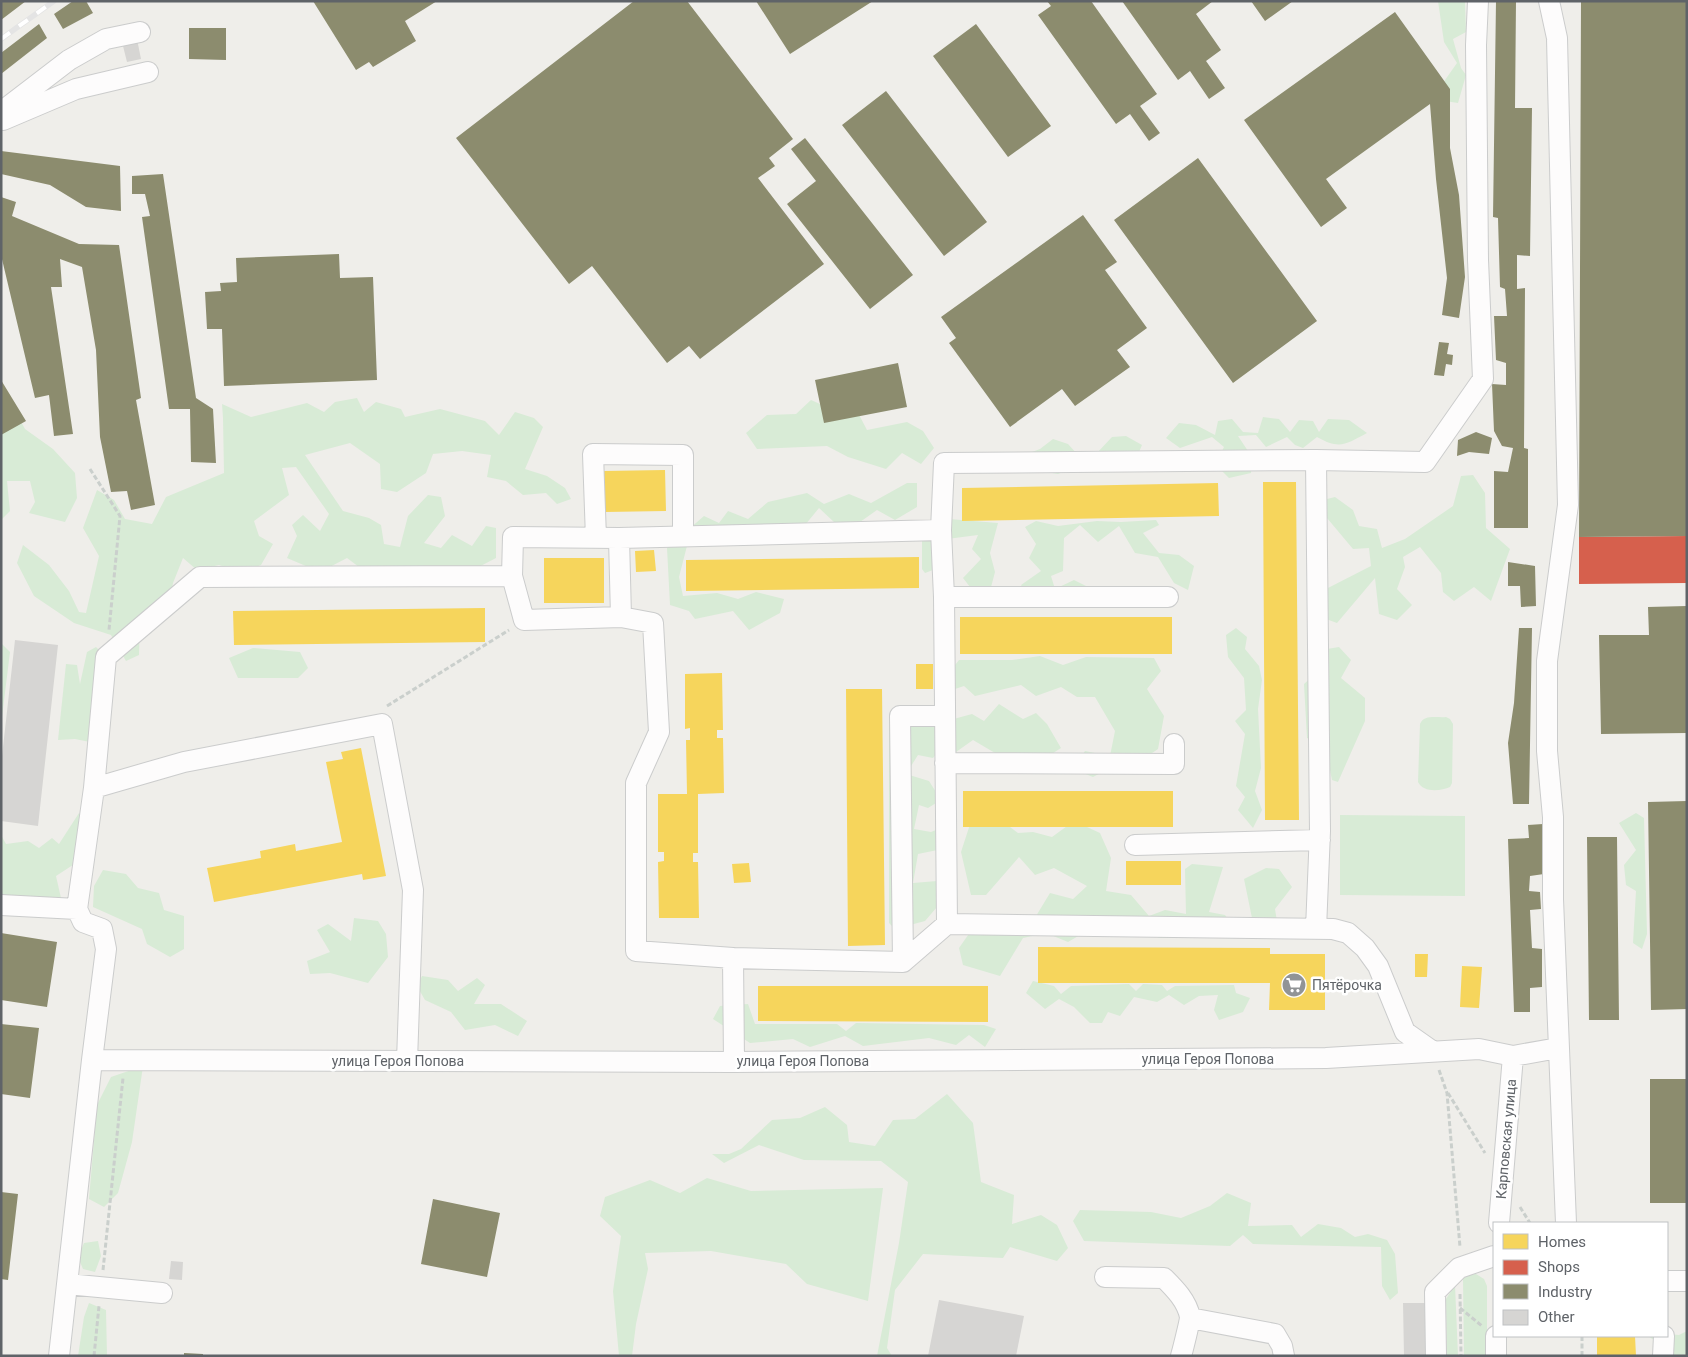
<svg xmlns="http://www.w3.org/2000/svg" width="1688" height="1357" font-family="Roboto,sans-serif">
  <style>
    .green { fill: #d8ebd6 }
    .homes { fill: #f6d55c }
    .shops { fill: #d6604d }
    .industry { fill: #8c8c6e }
    .building { fill: #d6d5d3 }
    .lines { fill: none; stroke-linecap: round; stroke-linejoin: round }
    .minor-casing { stroke: #cbcccc; stroke-width: 22 }
    .path { stroke: #cacfcc; stroke-width: 3; stroke-dasharray: 5 2.5; stroke-linecap: butt }
    .minor { stroke: #fdfcfc; stroke-width: 20 }
    .rail-casing { stroke: #e4e4e4; stroke-width: 5.5 }
    .rail { stroke: #fff; stroke-width: 4; stroke-dasharray: 11; stroke-linecap: butt }
    .labels { text-anchor: middle; stroke-width: 5; stroke-linejoin: round; paint-order: stroke }
    .poi-label { font-size: 14px; fill: #5f6368; stroke: #fff; text-anchor: start }
    .street-label { font-size: 14px; fill: #5f6368; stroke: #fff }
  </style>
  <rect width="100%" height="100%" fill="#efeeea"/>
  <!-- green -->
  <path class="green" d="M1438,1L1465,2L1466,32L1453,39L1461,68L1466,75L1458,103L1445,101L1438,90L1457,63L1444,42Z
    M357,398L364,412L376,402L401,409L405,417L440,409L485,421L499,435L515,412L534,418L543,427L525,469L547,476L565,488L571,499L557,504L546,493L523,495L506,481L487,477L491,455L462,451L433,454L426,473L397,492L381,489L380,464L350,443L305,455L343,511L369,518L381,525L384,544L400,547L408,516L428,495L441,497L445,516L424,543L441,548L452,535L472,546L486,526L496,528V558L469,572L363,570L347,558L320,572L287,558L297,536L292,525L303,515L320,531L329,514L296,467L282,468L289,495L254,521L259,536L273,544L261,565L241,572L219,565L197,570L183,558L173,583L167,615L140,616L139,655L126,661L111,635L74,623L34,596L17,563L23,545L49,565L69,591L79,612L86,613L99,556L83,528L97,490L114,500L125,519L152,524L166,497L224,473L223,418L222,404L251,417L307,403L324,412L335,402Z
    M811,400L838,412L856,409L867,430L907,422L923,431L934,448L921,464L902,453L886,469L848,457L827,446L757,449L746,433L767,415L796,414Z
    M1,406L14,409L25,429L53,449L75,473L77,498L65,522L29,513L35,502L30,481H7L10,511L1,520Z
    M1263,417L1279,419L1290,432L1299,420L1313,421L1319,432L1328,419L1349,420L1367,433C1346,444 1340,450 1317,437L1303,448L1295,445L1287,437L1266,447L1256,435L1238,436L1252,457L1251,473L1229,478L1215,464L1224,447L1212,437L1180,448L1166,438L1179,423L1196,425L1215,435L1218,421L1232,419L1243,432L1258,433Z
    M1126,436L1142,445L1133,466L1096,459L1058,474L1023,468L1013,459L1040,449L1053,439L1068,444L1079,456L1096,454L1112,437Z
    M1473,475L1485,493L1486,528L1510,549L1491,601L1474,587L1454,601L1443,592L1441,573L1420,547L1403,557L1405,567L1397,589L1412,605L1397,620L1379,614L1375,578L1337,623L1326,619V589L1371,566L1369,548L1353,549L1327,518V499L1335,497L1353,510L1359,526L1377,529L1382,548L1405,539L1453,506L1461,476Z
    M907,483H917V507L895,520L877,510L860,522H834L819,508L796,536L688,542L679,577L683,596L717,593L738,599L756,592L784,599L780,613L749,630L733,611L695,619L689,611L670,605L667,548L704,516L719,523L728,511L748,519L768,502L807,493L824,504L849,494L871,503Z
    M949,519L998,523L990,553L995,572L990,591L974,592L963,578L981,559L972,549L978,535L947,539L933,570L925,573L922,569V537Z
    M1156,520L1159,525L1143,533L1159,553L1179,555L1194,566L1188,590L1174,583L1158,557L1135,553L1119,526L1098,542L1080,525L1064,538L1063,571L1051,576L1055,589L1074,580L1092,589L1033,603L1021,585L1041,571L1029,558L1036,544L1025,527L1036,521L1058,526L1097,521L1121,522Z
    M1236,628L1247,637L1245,649L1259,666L1262,680L1258,709L1261,768L1255,791L1262,810L1253,828L1238,810L1245,797L1236,786L1245,734L1235,721L1246,710L1244,678L1228,657L1226,635Z
    M2,644L10,652L1,725V645Z
    M96,647L103,654L90,742L75,739L58,740L66,664L77,665L80,684L87,652Z
    M1339,647L1351,660L1341,678L1365,698V721L1338,782L1332,780L1325,746L1307,738L1304,684L1326,664L1327,649Z
    M253,648L300,652L308,668L298,678H238L229,658Z
    M1040,656L1063,665L1086,657L1154,658L1161,671L1147,689L1164,716L1158,749L1124,772L1108,769L1093,777L1073,769L1085,751L1110,756L1115,731L1095,697H1077L1061,687L1036,696L1021,685L975,696L964,686L952,690L948,674L959,660H1012Z
    M999,704L1023,719L1036,713L1047,724L1061,748L1050,755L995,753L973,740L956,752L941,748L933,758L918,755L906,774L929,781L941,800L928,808L919,805L914,829L931,832L951,824L952,847L918,854L913,883L937,881V907L925,921L895,929L889,923V714L911,707L928,726L972,714L984,721Z
    M1446,717L1450,719L1453,724L1452,783L1450,787C1441,791 1423,793 1418,782L1420,724C1424,714 1437,718 1446,717Z
    M974,812L998,818L1018,833L1033,832L1052,837L1074,821L1100,833L1111,858L1106,891L1131,895L1149,916L1165,910L1186,914L1185,869L1192,864L1223,867L1209,912L1225,915L1230,922L1252,918L1244,879L1266,868L1279,869L1292,887L1275,909L1279,934L1226,938H1159L1134,920L1104,921L1068,942L1046,933L1023,938L1000,976L963,965L959,948L980,918L1033,921L1050,893L1073,899L1087,886L1054,868L1035,875L1019,857L986,895H971L961,852Z
    M79,813L86,820L79,861L56,876L61,898L1,901V835L6,844L28,841L39,848L52,838L59,844Z
    M1636,813L1644,818L1647,934L1642,949L1633,943L1636,891L1626,885L1624,865L1636,850L1619,823Z
    M1340,815L1465,816V896L1340,895Z
    M103,870L126,874L138,888L159,893L164,910L184,916V949L170,957L147,944L142,929L93,907L94,886Z
    M354,918L378,921L386,934L388,957L368,983L330,973L310,974L307,961L330,952L317,930L328,924L351,941Z
    M422,976L448,980L458,991L477,978L485,985L474,1004H501L527,1021L518,1036L495,1025L465,1030L451,1012L425,1000L417,986Z
    M1033,981L1054,986L1061,994L1071,986L1129,984L1136,991L1143,984L1162,985L1167,991L1175,986L1234,985L1236,993L1250,998L1243,1012L1219,1020L1214,1010L1218,995L1199,996L1184,1005L1169,995L1157,1002L1134,997L1120,1016L1108,1012L1102,1023H1090L1074,1007L1059,999L1045,1009L1026,993Z
    M748,1004L755,1024H837L846,1031L856,1023L984,1025L996,1029L985,1047L969,1035L956,1045L929,1038L863,1046L845,1036L810,1047L793,1039L750,1043L713,1019L720,1006Z
    M143,1066L132,1142L118,1193L104,1207L89,1199L97,1105L111,1077Z
    M947,1094L973,1123L981,1182L1014,1195L1012,1224L1041,1215L1057,1225L1068,1248L1057,1261L1010,1247L1003,1258L923,1254L895,1290L887,1348L892,1356H877L899,1243L908,1182L881,1161L804,1160L759,1145L724,1163L712,1154H729L741,1149L772,1120L800,1118L825,1107L847,1125L849,1142L875,1146L893,1120L915,1119Z
    M707,1178L751,1191L883,1188L868,1301L807,1284L786,1264L711,1251L645,1253L648,1269L636,1324L632,1356H619L613,1291L621,1236L600,1216L605,1197L650,1180L680,1193Z
    M1227,1193L1251,1203L1248,1226L1292,1225L1301,1237L1318,1224L1341,1228L1355,1237L1368,1234L1387,1240L1395,1254L1398,1293L1390,1300L1382,1286L1381,1247L1253,1244L1243,1235L1230,1246L1084,1241L1073,1221L1080,1210L1151,1212L1181,1218L1210,1206Z
    M98,1241L101,1256L95,1272L83,1269L78,1257L84,1243Z
    M1476,1274L1484,1279L1487,1286V1356H1464L1463,1279L1468,1275Z
    M1455,1285L1458,1356H1447L1446,1299Z
    M89,1303L106,1310L107,1356H78L84,1317Z
    M1687,1331V1356H1668L1670,1351L1648,1336H1667V1334L1679,1335Z"/>
  <!-- homes -->
  <path class="homes" d="M665,470L666,511L605,512L604,471Z
    M1263,482H1296L1299,820H1265Z
    M1218,483L1219,516L962,521V488Z
    M654,550L656,571L636,572L635,551Z
    M919,557V588L686,591V560Z
    M544,558H604V603H544Z
    M485,608V642L234,645L233,611Z
    M960,617H1172V654H960Z
    M916,664H933V689H916Z
    M722,673L723,730H717V738H723L724,793L698,794V853H693V862H698L699,918H659L658,862L664,861V852H658V794H687L686,740H690V728L685,729V674Z
    M846,689H882L885,945L848,946Z
    M361,748L386,876L363,880L362,874L214,902L207,868L261,858L260,851L295,844L296,851L342,842L326,762L343,759L341,752Z
    M963,791H1173V827H963Z
    M1126,861H1181V885H1126Z
    M749,863L751,882L734,883L732,864Z
    M1038,947L1270,948V954H1325V1010H1269L1270,983H1038Z
    M1415,954H1428L1427,977H1415Z
    M1462,966L1482,967L1479,1008L1460,1007Z
    M758,986H988V1022L758,1021Z
    M1597,1336H1635L1636,1356H1597Z"/>
  <!-- shops -->
  <path class="shops" d="M1687,536V583L1579,584V537Z"/>
  <!-- industry -->
  <path class="industry" d="M1,1H26L1,20Z
    M73,1H86L93,13L63,29L54,14Z
    M313,1H437L405,21L416,41L373,67L369,62L356,70Z
    M634,1H687L793,139L769,158L775,166L758,178L824,264L700,359L689,346L667,363L592,266L569,284L456,138Z
    M756,1H873L790,54Z
    M1047,1H1091L1157,94L1140,106L1160,133L1149,141L1130,114L1116,124L1038,15L1051,6Z
    M1122,1H1213L1196,14L1221,50L1206,61L1225,88L1209,99L1190,71L1178,80Z
    M1251,1H1293L1265,21Z
    M1496,1H1516L1515,108H1532L1530,256L1517,255V289L1525,288L1524,448L1528,449V528H1494V471L1508,472L1513,448L1502,446L1494,431L1492,384L1506,385V363L1496,360L1494,316H1507L1505,289L1500,287L1498,218L1493,217Z
    M1581,1H1687V536L1579,537Z
    M1395,12L1450,89V148L1459,195L1465,277L1459,318L1442,315L1447,278L1436,179L1430,104L1326,179L1347,208L1321,227L1244,120Z
    M39,24L47,38L1,74V53Z
    M976,24L1051,126L1008,157L933,56Z
    M189,28H226V60L189,59Z
    M886,91L987,222L944,256L842,125Z
    M805,138L913,275L870,309L787,204L816,181L791,149Z
    M1,151L120,166L121,211L86,207L50,185L1,174Z
    M1198,158L1317,321L1233,383L1114,220Z
    M163,174L196,398L213,409L216,463L191,462L190,409H169L142,217L150,216L145,194H132V176Z
    M1,197L16,202L12,216L79,244L119,245L141,398L136,400L155,505L131,510L127,491L111,492L100,437L96,350L82,267L60,259L62,287H51L73,434L54,436L49,395L35,398L1,255Z
    M1083,215L1117,262L1105,270L1147,328L1117,350L1130,367L1075,406L1062,389L1010,427L949,343L956,338L941,317Z
    M339,254L340,278L373,277L377,380L224,386L222,329H207L205,292L221,291L220,283L237,282L236,258Z
    M1439,342L1449,343L1447,354L1453,355L1452,365L1446,364L1444,376L1434,375Z
    M898,363L907,407L824,423L815,380Z
    M1,380L26,421L1,435Z
    M1476,432L1492,438L1489,454L1469,452L1457,456L1458,440Z
    M1508,562L1535,566L1536,606L1521,607L1520,586H1508Z
    M1687,606V733L1601,734L1599,635H1649L1648,607Z
    M1519,628H1532L1529,804H1513L1508,743L1514,703Z
    M1687,801V1009L1651,1010L1648,802Z
    M1543,824L1544,874L1530,876L1529,891L1540,892L1541,909L1530,910L1532,948L1542,949V987L1530,988V1012H1514L1508,839L1529,838L1528,825Z
    M1587,837H1617L1619,1020H1589Z
    M1,933L57,942L47,1007L1,1000Z
    M1,1024L39,1028L30,1098L1,1094Z
    M1650,1079H1687V1203H1650Z
    M1,1192L18,1194L8,1280L1,1279Z
    M433,1199L500,1213L487,1277L421,1264Z
    M184,1353L203,1354V1356H184Z"/>
  <!-- building -->
  <path class="building" d="M137,39L141,59L127,62L122,42Z
    M15,640L58,645L38,826L1,821V765Z
    M171,1261L183,1262L182,1280L169,1279Z
    M939,1300L1024,1316L1016,1356H928Z
    M1403,1303H1425L1426,1356H1404Z"/>
  <g class="lines">
    <defs>
      <path id="minor" d="M1549,1L1557,38L1568,505L1547,661V751L1553,817V899L1566,1223
        M1,112L69,60L106,39L140,32
        M3,120L76,89L148,72
        M1316,460L1425,462L1483,379L1478,260L1476,45L1478,1
        M596,538L593,454L683,455V536
        M619,538L621,617
        M944,597H1168
        M945,763L1174,764V744
        M94,788L184,762L382,724L413,890L407,1061
        M1135,845L1320,840
        M1,905L77,909L83,922L102,929L106,949L92,1060L59,1356
        M77,909L94,788L106,657L200,577L512,576
        M947,924L944,597L941,530L944,463L1316,460L1320,831L1316,929
        M733,958L636,951V783L659,732L653,623L621,617L524,620L512,576L513,537L619,538L941,530
        M903,962L900,716H945
        M92,1060L734,1062L1326,1058L1479,1049L1513,1056L1558,1048
        M734,1062L733,958L903,962L947,924L1333,929L1348,933L1365,948L1378,966L1405,1032L1432,1051
        M1499,1223L1513,1056
        M1105,1277L1164,1278C1175,1289 1187,1301 1190,1317C1190,1321 1183,1349 1181,1356
        M1667,1281H1687
        M67,1284L162,1293
        M1190,1318L1275,1334L1282,1346L1284,1356
        M1496,1336V1356
        M1436,1356L1435,1292L1459,1268L1494,1256
        M1663,1356L1664,1336"/>
    </defs>
    <!-- minor casing -->
    <use href="#minor" class="minor-casing"/>
    <!-- path -->
    <path class="path" d="M90,469L120,516L109,630
      M387,706L509,630
      M1439,1070L1447,1093L1460,1247
      M1448,1093L1485,1153
      M1520,1207L1530,1223
      M103,1270L123,1078
      M1460,1294L1461,1356
      M1460,1308L1482,1326
      M1582,1336V1356
      M94,1356L99,1306"/>
    <!-- minor -->
    <use href="#minor" class="minor"/>
    <defs>
      <path id="rail" d="M1,39L54,1"/>
    </defs>
    <!-- rail casing -->
    <use href="#rail" class="rail-casing"/>
    <!-- rail -->
    <use href="#rail" class="rail"/>
  </g>
  <!-- icons -->
  <defs>
    <symbol id="supermarket-disc" viewBox="-11 -11 22 22"><circle r="9.5" fill="#919496" stroke="#fff"/><path d="M-6-5.5h2.5l.6 2H6L4.5 2H-2.5L-4.4-4H-6ZM-1.5 3.2a1.3 1.3 0 1 0 .1 0ZM3 3.2a1.3 1.3 0 1 0 .1 0Z" fill="#fff"/></symbol>
  </defs>
  <g fill-rule="evenodd">
    <use href="#supermarket-disc" x="1280" y="971" width="28" height="28"/>
  </g>
  <g class="labels">
    <!-- poi labels -->
    <g class="poi-label">
      <text x="1312" y="990">Пятёрочка</text>
    </g>
    <!-- street labels -->
    <g class="street-label">
      <text x="1208" y="1064">улица Героя Попова</text>
      <text x="398" y="1066">улица Героя Попова</text>
      <text x="803" y="1066">улица Героя Попова</text>
      <text transform="translate(1506 1139) rotate(-85)" y="5">Карповская улица</text>
    </g>
  </g>
  <!-- border -->
  <rect width="1688" height="1357" fill="none" stroke="#5f6368" stroke-width="5"/>
  <!-- legend -->
  <rect x="1493" y="1222" width="175" height="115" fill="#ffffff" stroke="#bfc1c3"/>
  <rect x="1503" y="1234" width="25" height="15" fill="#f6d55c" stroke="#bfc1c3"/>
  <text x="1538" y="1247" font-size="15" fill="#5f6368">Homes</text>
  <rect x="1503" y="1260" width="25" height="15" fill="#d6604d" stroke="#bfc1c3"/>
  <text x="1538" y="1272" font-size="15" fill="#5f6368">Shops</text>
  <rect x="1503" y="1284" width="25" height="15" fill="#8c8c6e" stroke="#bfc1c3"/>
  <text x="1538" y="1297" font-size="15" fill="#5f6368">Industry</text>
  <rect x="1503" y="1310" width="25" height="15" fill="#d6d5d3" stroke="#bfc1c3"/>
  <text x="1538" y="1322" font-size="15" fill="#5f6368">Other</text>
</svg>
